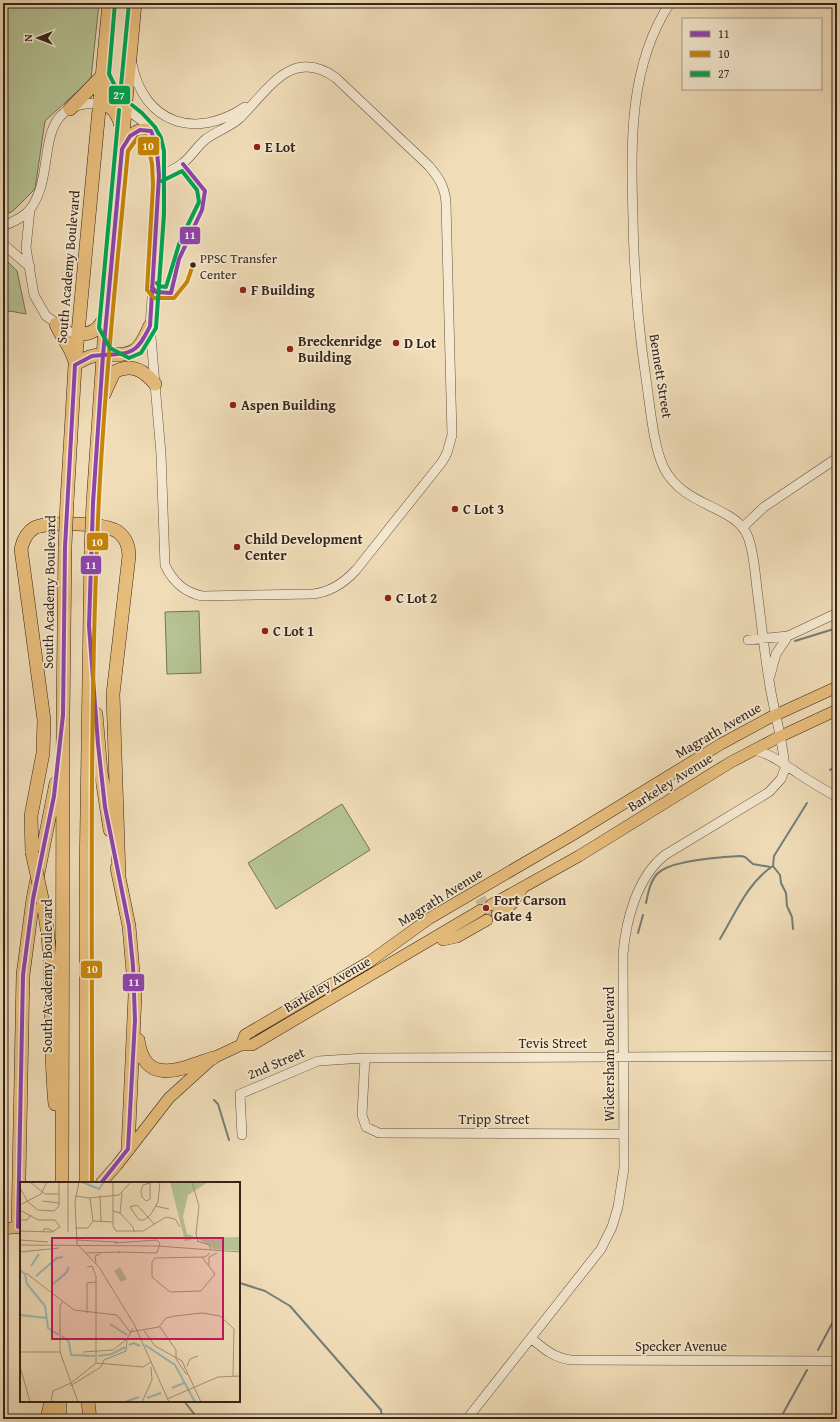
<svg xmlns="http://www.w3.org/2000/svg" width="840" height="1422" font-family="'Gentium Book Plus',serif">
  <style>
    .green { fill: #b5c293; stroke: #767356 }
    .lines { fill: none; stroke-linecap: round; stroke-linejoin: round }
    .stream { stroke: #737e78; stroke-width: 2 }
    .major-tunnel { stroke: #cbb898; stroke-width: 11; stroke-dasharray: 11 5.5; stroke-linecap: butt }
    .minor-casing { stroke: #645242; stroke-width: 10 }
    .major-casing { stroke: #36241a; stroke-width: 12 }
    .highway-casing { stroke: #36241a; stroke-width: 14 }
    .minor { stroke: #f5e9d1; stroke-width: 9 }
    .major { stroke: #e8be7c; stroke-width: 11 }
    .highway { stroke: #e8be7c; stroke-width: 13 }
    .highway-bridge-casing { stroke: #36241a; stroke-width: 14; stroke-linecap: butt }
    .highway-bridge { stroke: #e8be7c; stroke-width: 13 }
    .bus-1-casing { stroke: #f5e9d1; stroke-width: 7 }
    .bus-2-casing { stroke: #f5e9d1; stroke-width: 7 }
    .bus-3-casing { stroke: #f5e9d1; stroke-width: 7 }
    .bus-1 { stroke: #8e44ad; stroke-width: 4 }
    .bus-2 { stroke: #c78606; stroke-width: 4 }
    .bus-3 { stroke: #00a651; stroke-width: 4 }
    .poi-dot { fill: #8f2418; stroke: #f5e9d1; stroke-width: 1.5 }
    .bus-dot { fill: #36241a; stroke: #f5e9d1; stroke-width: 1.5 }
    .labels { text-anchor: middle; stroke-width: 3.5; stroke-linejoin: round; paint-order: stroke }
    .bus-label { font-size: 13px; fill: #36241a; stroke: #f5e9d1; text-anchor: start }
    .poi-label { font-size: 14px; font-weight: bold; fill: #36241a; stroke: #f5e9d1; text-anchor: start }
    .street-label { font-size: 14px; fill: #36241a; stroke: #f5e9d1 }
    .inset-river { fill: none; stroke: #9cbab7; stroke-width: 2 }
    .inset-road { fill: none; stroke: #a69379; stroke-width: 1 }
    .view { fill: #c2185b; fill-opacity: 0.15; stroke: #c2185b; stroke-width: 2 }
    .inset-edge { fill: none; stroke: #36241a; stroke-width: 2 }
    .line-badge { stroke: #f5e9d1; stroke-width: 1.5 }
    .badge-label { font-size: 11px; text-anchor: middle; font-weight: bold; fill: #fff }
  </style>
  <rect width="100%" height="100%" fill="#f0ddb8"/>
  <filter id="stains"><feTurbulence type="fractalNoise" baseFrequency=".005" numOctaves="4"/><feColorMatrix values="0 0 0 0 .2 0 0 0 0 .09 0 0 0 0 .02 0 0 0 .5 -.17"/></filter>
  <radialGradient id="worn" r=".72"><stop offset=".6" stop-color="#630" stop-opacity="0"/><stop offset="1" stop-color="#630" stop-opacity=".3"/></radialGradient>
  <!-- green -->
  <path class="green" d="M3,3H99L91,79L45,121L35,189L13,211L3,216Z
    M3,257L17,271L26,314L10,311L3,313Z
    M199,611L201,673L167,674L165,612Z
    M342,804L370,850L276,909L248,863Z"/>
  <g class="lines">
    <!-- stream -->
    <path class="stream" d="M795,641L837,628
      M830,770L837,765
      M773,866L780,875L781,883L786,893L787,906L792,917L793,929
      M646,903C648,893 650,882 657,874C670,860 721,857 741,856L745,857L753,864L770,867
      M638,933L643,915
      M720,939C735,914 748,882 773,866L774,856L807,803
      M214,1100L218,1104L229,1140
      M240,1283L265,1291L290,1306L381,1410L382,1419
      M818,1350L837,1314
      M184,1401L198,1419
      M780,1419L807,1370"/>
    <!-- major-tunnel -->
    <path class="major-tunnel" d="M478,906L488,900
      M484,915L494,909"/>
    <defs>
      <path id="minor" d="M132,64C144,124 196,140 245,107
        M126,109L145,123L155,139L158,151V214L150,326L161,454L165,565C173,582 184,592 202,596L313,594C331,592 344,583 356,570L442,462L447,453L452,435L446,203C445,187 439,178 429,166L336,78C292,46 268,90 240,118C230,127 217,131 206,139C197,146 192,156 183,163C176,169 167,172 159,176
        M30,209L26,248L34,295L46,316L70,332L78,334
        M3,226C13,222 25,217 31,208C59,168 29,102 100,103
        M3,244L30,267
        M743,527L764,507L837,458
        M748,640L788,636
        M770,676L776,654L788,636L837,613
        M754,750C771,754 782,763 796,772C809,781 823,789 837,797
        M365,1058L362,1115L366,1127L379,1133L623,1134
        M242,1135L240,1094L318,1061L365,1058L837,1056
        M531,1338C544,1349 554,1358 571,1360L837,1361
        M467,1419L601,1249L612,1227L618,1207L624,1168L623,954C626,920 637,877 665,855L769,792L781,779L785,769C783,739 773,709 769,680C764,650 761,620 757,589C755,572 754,553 748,537C736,505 684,508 664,468C653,446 650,404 646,379C638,326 634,273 633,219C631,145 628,67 670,3"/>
      <path id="major" d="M491,905L579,856L731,762L779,737L837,710
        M497,914L512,904L522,889
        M443,940L457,937L487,920
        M241,1045H252L481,910
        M101,1183L117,1165L169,1098L213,1058L241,1045L245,1035L369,962L430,918L574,834L721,744L769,718L837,687
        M3,1229L21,1227"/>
      <path id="highway" d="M103,76L115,100L126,109
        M100,103C114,105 119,117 122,130
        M70,109L103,75
        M123,148C131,135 135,128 151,131
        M56,324C61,337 70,345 74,359
        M78,334C92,335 99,329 105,317
        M75,365C99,346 119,361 135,350C143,344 146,334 150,326
        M104,394L114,372C131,363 144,370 155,384
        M67,501L75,365L109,3
        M93,503L105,328L135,3
        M96,714L101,772L110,830
        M32,852L31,816L43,753L44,720L21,549C23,540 26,533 34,528C46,521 107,523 118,532C126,538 129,547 129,556L113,694L119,876
        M117,868L129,926L135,995L128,1149
        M43,903C56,969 48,1037 55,1104
        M138,1040C145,1087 181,1069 213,1058
        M62,1183L63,715L65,547
        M86,1183V878L91,549
        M18,1227L23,975L33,899L56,783
        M88,1401L90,1419
        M47,1419L51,1401
        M60,1419V1401"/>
    </defs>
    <!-- minor casing -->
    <use href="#minor" class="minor-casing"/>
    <!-- major casing -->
    <use href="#major" class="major-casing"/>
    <!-- highway casing -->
    <use href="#highway" class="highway-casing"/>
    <!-- minor -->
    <use href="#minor" class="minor"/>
    <!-- major -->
    <use href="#major" class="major"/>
    <!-- highway -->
    <use href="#highway" class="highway"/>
    <defs>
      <path id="highway-bridge" d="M65,547L67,501
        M91,549L93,503
        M32,852L43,903"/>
    </defs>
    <!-- highway-bridge casing -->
    <use href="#highway-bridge" class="highway-bridge-casing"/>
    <!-- highway-bridge -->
    <use href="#highway-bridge" class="highway-bridge"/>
    <defs>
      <path id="bus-1" d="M140,130L151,131C157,145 158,160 159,176L150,326C137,353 132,354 103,355L122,149L130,136Z
        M152,287L156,292L171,293L179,259L202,210L205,191L183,164
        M75,365L92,356L103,355
        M101,1183L128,1149L135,1020L133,966L129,926L105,807L98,744L89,626L93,503L103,355
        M18,1227L23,975L33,899L54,796L63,715L65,547L75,365"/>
      <path id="bus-2" d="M92,1183C93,955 88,726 99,498C105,382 117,266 128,151L138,137L146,136L152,164L153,185L147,290L154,298H174L187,282L193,265"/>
      <path id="bus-3" d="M115,3L109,74L120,96L129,3
        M119,110L99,328L110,348L129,358L141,353L156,328L164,214V151L161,138L155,127L142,113L132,105
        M157,283L159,286L166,287L180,241L199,202L197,190L182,171L162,181"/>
    </defs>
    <!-- bus-1 casing -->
    <use href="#bus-1" class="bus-1-casing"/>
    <!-- bus-2 casing -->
    <use href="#bus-2" class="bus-2-casing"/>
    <!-- bus-3 casing -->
    <use href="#bus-3" class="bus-3-casing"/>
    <!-- bus-1 -->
    <use href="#bus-1" class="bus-1"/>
    <!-- bus-2 -->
    <use href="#bus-2" class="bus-2"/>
    <!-- bus-3 -->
    <use href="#bus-3" class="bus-3"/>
  </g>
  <!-- markers -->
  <g class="poi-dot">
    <circle cx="257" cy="147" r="4"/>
    <circle cx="243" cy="290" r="4"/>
    <circle cx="396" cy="343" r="4"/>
    <circle cx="290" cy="349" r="4"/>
    <circle cx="233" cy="405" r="4"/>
    <circle cx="455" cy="509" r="4"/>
    <circle cx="237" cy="547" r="4"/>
    <circle cx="388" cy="598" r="4"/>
    <circle cx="265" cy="631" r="4"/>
    <circle cx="486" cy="908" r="4"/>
  </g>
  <circle class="bus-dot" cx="193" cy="265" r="3.5"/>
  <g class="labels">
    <!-- bus labels -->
    <g class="bus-label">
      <text x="200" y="263">PPSC Transfer<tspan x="200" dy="16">Center</tspan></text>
    </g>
    <!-- poi labels -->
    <g class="poi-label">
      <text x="265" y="152">E Lot</text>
      <text x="251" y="295">F Building</text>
      <text x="298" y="346">Breckenridge<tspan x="298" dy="16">Building</tspan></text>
      <text x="404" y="348">D Lot</text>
      <text x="241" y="410">Aspen Building</text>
      <text x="463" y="514">C Lot 3</text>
      <text x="245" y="544">Child Development<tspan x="245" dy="16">Center</tspan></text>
      <text x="396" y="603">C Lot 2</text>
      <text x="273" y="636">C Lot 1</text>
      <text x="494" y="905">Fort Carson<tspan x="494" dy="16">Gate 4</tspan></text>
    </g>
    <!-- street labels -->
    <g class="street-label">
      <text transform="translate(68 267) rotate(-85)" y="5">South Academy Boulevard</text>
      <text transform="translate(661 376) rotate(81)" y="5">Bennett Street</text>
      <text transform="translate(49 592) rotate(-89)" y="5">South Academy Boulevard</text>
      <text transform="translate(718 730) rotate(-30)" y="5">Magrath Avenue</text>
      <text transform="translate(670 782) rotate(-32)" y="5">Barkeley Avenue</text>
      <text transform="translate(440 897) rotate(-32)" y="5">Magrath Avenue</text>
      <text transform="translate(47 976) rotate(-90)" y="5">South Academy Boulevard</text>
      <text transform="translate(327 984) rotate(-30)" y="5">Barkeley Avenue</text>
      <text x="553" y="1048">Tevis Street</text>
      <text transform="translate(609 1054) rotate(-90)" y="5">Wickersham Boulevard</text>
      <text transform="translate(276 1063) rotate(-23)" y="5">2nd Street</text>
      <text x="494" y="1124">Tripp Street</text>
      <text x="681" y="1351">Specker Avenue</text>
    </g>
  </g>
  <!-- overview -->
  <g transform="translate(20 1182)">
    <rect width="220" height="220" fill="#f0ddb8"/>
    <path d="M150,0H188L168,13L163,35L167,52L173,54L171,58L165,59ZM220,55V69L194,67L177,56ZM100,85L107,97L101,100L94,89Z" fill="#b5c293"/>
    <path class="inset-river" d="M62,0L79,7L84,0M11,84L19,72M0,88L5,92L7,102L25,124L28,146L39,153M16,94L37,76L43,75M33,102L46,91L49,85M0,133L27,136M90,142L107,153M42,154L49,160L51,173L75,174M109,163L114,161L120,164M125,163L155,183L175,220M78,174L92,172L105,165M152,206L164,201M127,216L141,211M105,220L119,215"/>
    <path class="inset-road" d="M10,0L25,12H39M59,0L55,20L57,62L79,85L114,142L149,220M93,0V44L96,49H123L146,35L155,37L160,45M172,0L179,24L176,52L178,59M130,1L123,3L121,9L122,15L126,19L130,17V0M0,6L8,20L18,28L34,29L39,24V0M80,13L81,40M55,14L70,16L99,13L111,0M70,16L73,39M22,19L39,21M0,23L21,12L27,0M135,24L149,27M0,28L18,38H35L40,45L32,50L0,49M93,29L100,31L113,45L114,50M100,31L102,11M0,38H7L11,33M73,39L93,40M134,42L128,35L117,23L110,25L119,38H124L128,35L131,32L138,20L140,0M55,46H68L73,39M23,50L24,47H29L34,50M48,50V0M0,58L28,60M56,58L97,60M177,59L189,63L191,68M94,61L137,58L140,61L137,71L98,70M0,63L137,64L220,70M0,70L39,66M65,71L100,70M182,75L195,92L181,109L150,110L132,95V80L135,76L185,75L190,71M76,81L75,74L80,72M189,83V75L197,71M67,85L72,84L76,94V181M6,91L54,128L97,133L110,150L139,145L146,136L155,134L182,131L200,134L214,147L213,194M43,119L40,124V170L58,220M67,131V101L76,100M140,145L156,168V177L167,193M124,149L135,164L162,179L181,220M0,170H40M63,170L93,168L107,157M0,184L10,220M167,184L170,177L178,174M50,204L81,185L84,178L106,169L107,157L113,146M147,217L198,195L220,194M31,220L33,209L51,201L76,181L123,185L131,180M122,220L132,198L131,185"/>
    <path class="view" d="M32,56H203V157H32Z"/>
    <rect width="220" height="220" class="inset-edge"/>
  </g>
  <g class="line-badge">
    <rect x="108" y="85" width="23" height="20" rx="4" fill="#00a651"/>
    <rect x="137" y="136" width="23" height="20" rx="4" fill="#c78606"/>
    <rect x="179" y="226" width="22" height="19" rx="4" fill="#8e44ad"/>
    <rect x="86" y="532" width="23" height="19" rx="4" fill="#c78606"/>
    <rect x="80" y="555" width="22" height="20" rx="4" fill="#8e44ad"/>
    <rect x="80" y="960" width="23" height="19" rx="4" fill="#c78606"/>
    <rect x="122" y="973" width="23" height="19" rx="4" fill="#8e44ad"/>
  </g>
  <g class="badge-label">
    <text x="119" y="99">27</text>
    <text x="148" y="150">10</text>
    <text x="190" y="239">11</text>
    <text x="97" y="546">10</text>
    <text x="91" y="569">11</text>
    <text x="92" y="973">10</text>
    <text x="134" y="986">11</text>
  </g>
  <!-- margin -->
  <rect width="840" height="1422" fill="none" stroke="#f0ddb8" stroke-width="16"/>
  <rect x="4" y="4" width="832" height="1414" fill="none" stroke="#36241a" stroke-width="2"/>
  <rect x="8" y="8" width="824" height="1406" fill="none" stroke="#36241a"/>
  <!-- legend -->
  <rect x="682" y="18" width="140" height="72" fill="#f5e9d1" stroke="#a99a88"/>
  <rect x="690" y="31" width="20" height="6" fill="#8e44ad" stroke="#a99a88"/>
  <text x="718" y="38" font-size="12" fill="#36241a">11</text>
  <rect x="690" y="51" width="20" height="6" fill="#c78606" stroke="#a99a88"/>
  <text x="718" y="58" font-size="12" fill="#36241a">10</text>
  <rect x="690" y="71" width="20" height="6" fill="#00a651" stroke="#a99a88"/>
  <text x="718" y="78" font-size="12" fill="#36241a">27</text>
  <!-- north arrow -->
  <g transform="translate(38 38) rotate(270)" stroke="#f5e9d1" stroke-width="3" paint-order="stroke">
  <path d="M0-3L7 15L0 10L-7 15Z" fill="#36241a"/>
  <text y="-6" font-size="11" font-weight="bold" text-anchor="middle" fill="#36241a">N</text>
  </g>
  <rect width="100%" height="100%" filter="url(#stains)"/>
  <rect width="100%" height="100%" fill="url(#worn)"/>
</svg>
